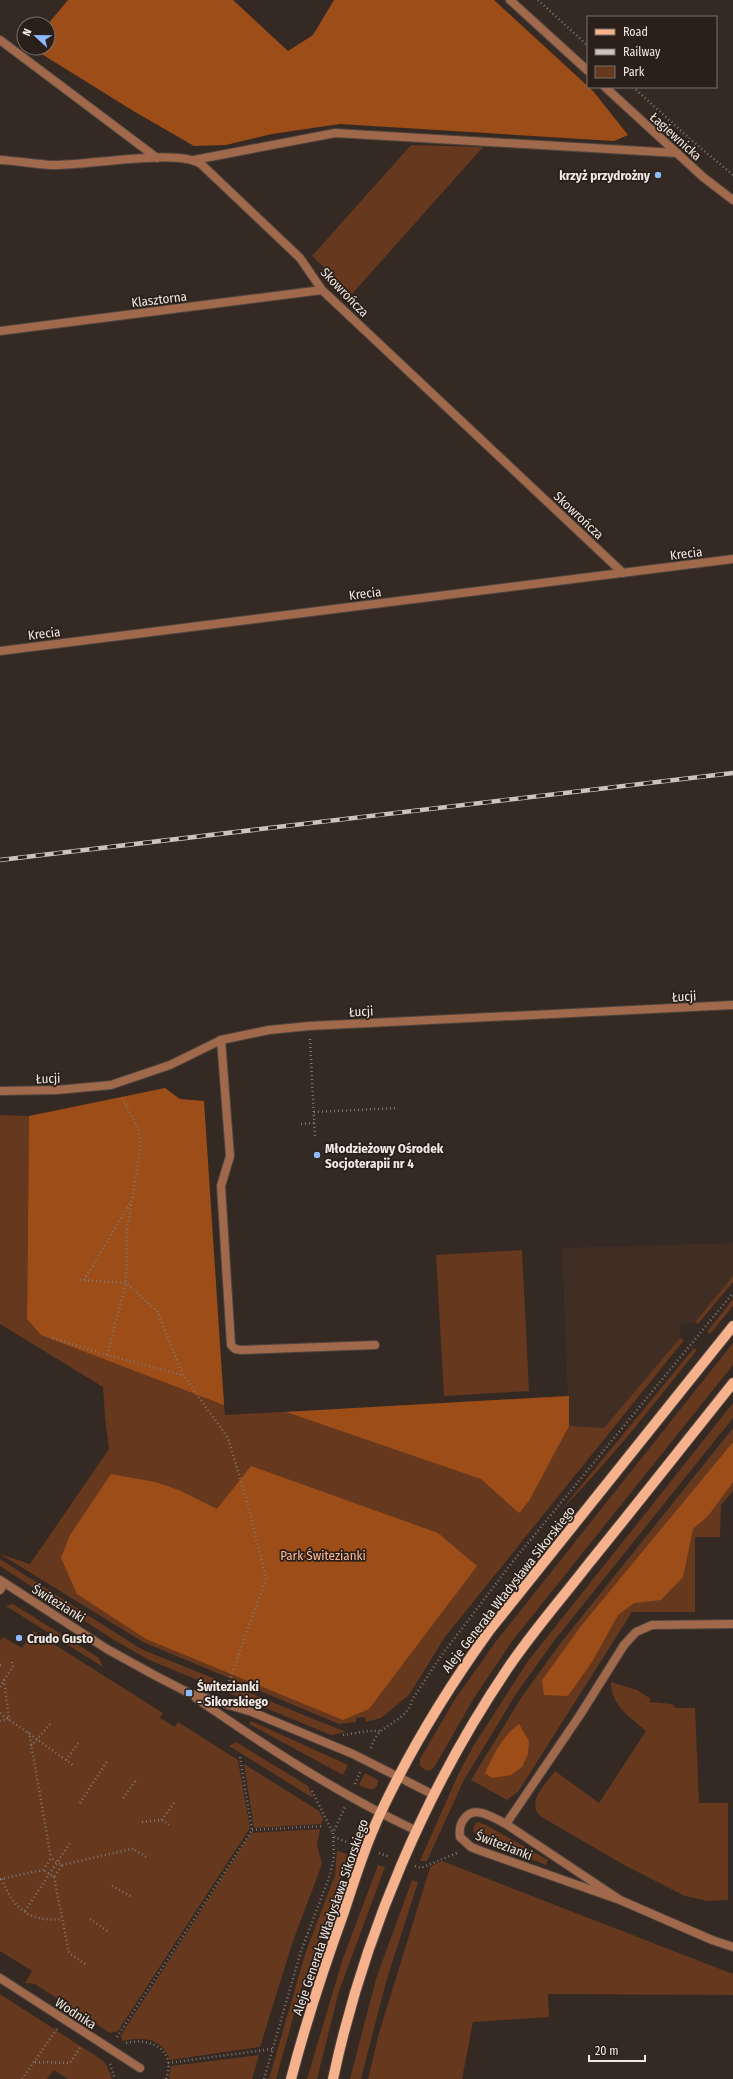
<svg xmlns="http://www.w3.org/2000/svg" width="733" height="2079" font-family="'Fira Sans Condensed',sans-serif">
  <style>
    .built { fill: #402e24 }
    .green { fill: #66381e }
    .forest { fill: #9d4d17 }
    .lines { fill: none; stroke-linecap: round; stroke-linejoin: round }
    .service-casing { stroke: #4f443e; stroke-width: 10 }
    .minor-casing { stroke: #4f443e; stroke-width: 10 }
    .tertiary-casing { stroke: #4f443e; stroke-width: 10 }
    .primary-casing { stroke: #4f443e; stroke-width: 12 }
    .path { stroke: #807671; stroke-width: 2.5; stroke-dasharray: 1 3; stroke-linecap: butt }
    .service { stroke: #a0694b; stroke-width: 8 }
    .minor { stroke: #a0694b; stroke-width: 8 }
    .tertiary { stroke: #a0694b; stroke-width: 8 }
    .primary { stroke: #f6b28d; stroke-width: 10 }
    .rail-casing { stroke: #ccc3bf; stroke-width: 4.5 }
    .rail { stroke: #2b2019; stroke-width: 3; stroke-dasharray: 9; stroke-linecap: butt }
    .poi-dot { fill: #8eb9fc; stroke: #2b2019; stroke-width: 1.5 }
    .labels { text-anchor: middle; stroke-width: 3.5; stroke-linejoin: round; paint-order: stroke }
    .street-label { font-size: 13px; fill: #f0e8e4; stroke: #2b2019 }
    .poi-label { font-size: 13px; font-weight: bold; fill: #f0e8e4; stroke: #2b2019; text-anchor: start }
    .park-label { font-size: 13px; fill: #fbb893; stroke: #2b2019 }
  </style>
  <rect width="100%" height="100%" fill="#352923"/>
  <!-- built -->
  <path class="built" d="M733,1243V1276L695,1322L680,1324V1338L604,1428L569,1426L562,1248Z"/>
  <!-- green -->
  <path class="green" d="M411,145L483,147L352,294L312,256Z
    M0,1115L29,1116L27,1319L222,1377L225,1415L569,1396V1426L604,1428L680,1338L684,1340L445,1637L409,1695L381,1718L366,1722L365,1717L356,1718V1722L339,1724L143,1642L0,1554L30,1564L109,1449L105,1417L103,1387L0,1324Z
    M522,1250L529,1391L444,1396L436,1255Z
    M733,1276V1282L698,1324L695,1322Z
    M733,1299V1306L710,1334L707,1332Z
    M733,1343V1365L513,1640L474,1698L435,1766L430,1771L425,1770L420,1766V1759L455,1699L497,1640Z
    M694,1348L697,1350C653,1405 610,1461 560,1511Z
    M733,1403V1418L554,1641L516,1694L464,1780L427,1861H420L457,1777L472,1748L528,1661Z
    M733,1428V1491L721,1505L720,1537H695V1612H632L518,1792L507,1800L471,1780L521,1698L559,1645Z
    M0,1559L141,1649L346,1732L331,1735L149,1660L114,1640L0,1566Z
    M13,1604L99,1658L103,1667L6,1606Z
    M33,1631L163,1713L160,1718L175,1727L178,1722L238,1760L250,1828L118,2031L110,2033L35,1984L25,1983L32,1971L0,1951V1641L3,1637L22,1648Z
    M611,1682L637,1690L651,1699L649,1702L672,1704L676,1708H695L699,1803H728V1900L707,1901L685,1896L626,1866L540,1816C526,1801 546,1784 555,1771L599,1803L646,1731C630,1717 611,1706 611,1682Z
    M251,1721L348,1765L343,1775L249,1724Z
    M236,1742L308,1786L313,1798L229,1746Z
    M244,1764L319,1811L323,1819L321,1824L254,1828Z
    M365,1773L378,1780C378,1794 367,1789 359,1785Z
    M478,1822L486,1825L548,1860L546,1865L479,1838L473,1831L475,1824Z
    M320,1829L317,1845L322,1864L292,1944L260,2047L170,2060C162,2037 142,2037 122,2041L121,2035L251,1833Z
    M337,1851L347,1854L344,1869L301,1989L276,2079H269L305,1954L335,1875Z
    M442,1861L733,1974V1995L548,1994L549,2017L473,2022L462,2079H368L379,2033L428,1874L431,1866Z
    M378,1865L385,1867L339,1991L317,2079H307L343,1958Z
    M412,1880L418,1882L386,1982L361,2079H350L376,1979Z
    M0,1994L102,2060L107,2066L112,2079H68L54,2070L47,2079H0Z
    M259,2055L252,2079H169L171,2066Z"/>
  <!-- forest -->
  <path class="forest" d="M68,0H233L288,51L313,35L334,0H494L593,91L628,135L614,141L340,124L272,134L226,145L194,146L135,112L32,48H48V24Z
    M165,1088L180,1099L204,1101L224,1405L41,1335L27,1319L29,1116Z
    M569,1396V1426L529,1501L519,1513L481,1479L286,1412Z
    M733,1442V1482L708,1516L693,1529L683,1577L661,1600L634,1603L618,1615L592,1662L568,1696L544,1695L542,1680L581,1626Z
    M251,1466L438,1533L477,1566L369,1709L343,1720L146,1639L77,1594L61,1558L70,1535L111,1474L155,1482L179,1490L217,1509Z
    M519,1724L529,1741L528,1754L522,1767L511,1775L492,1778L485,1773C495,1752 501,1738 519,1724Z"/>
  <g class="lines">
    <defs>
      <path id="service" d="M221,1040L230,1156L221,1186L231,1345L235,1349L241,1350L375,1345
        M506,1824L580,1715L624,1645L636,1632L652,1625L733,1624"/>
      <path id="minor" d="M0,40L157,158
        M0,160C17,161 35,164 52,165C86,166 175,148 201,164L300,258L322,290L623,573
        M194,160L335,133L677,153
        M0,331L322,290
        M0,651L733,559
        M0,1091L57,1090L111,1085L170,1065L221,1040L269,1030L309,1026L733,1005
        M0,1590L4,1583
        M620,1900L506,1824C494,1818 474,1804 464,1819C460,1824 459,1830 460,1837L471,1847L481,1851L620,1900L712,1940L733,1947
        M0,1978L140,2068"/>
      <path id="tertiary" d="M510,0L588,71
        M605,87L703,177L733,200
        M0,1580L107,1649L154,1675L189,1693L252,1712L353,1754L434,1795
        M196,1698C265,1746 340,1795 417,1831"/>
      <path id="primary" d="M291,2079C306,2022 324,1967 344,1912C355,1878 366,1844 381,1812C411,1748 448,1688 489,1631L733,1326
        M333,2079C363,1937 426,1789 508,1668C533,1631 563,1597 590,1562C638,1503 685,1443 733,1383"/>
    </defs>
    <!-- service casing -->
    <use href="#service" class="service-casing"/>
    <!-- minor casing -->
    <use href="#minor" class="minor-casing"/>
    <!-- tertiary casing -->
    <use href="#tertiary" class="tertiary-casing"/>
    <!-- primary casing -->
    <use href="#primary" class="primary-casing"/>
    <!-- path -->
    <path class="path" d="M538,0L588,46
      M633,87L690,139L733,175
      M310,1039L315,1137
      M314,1112L398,1108
      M301,1124L314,1123
      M80,1280L126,1283L157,1311L183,1375L228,1438L247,1501L266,1579L229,1681
      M84,1280L131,1202
      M53,1338L107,1355L183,1375
      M107,1355L126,1283L127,1230L141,1144L138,1128L121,1096
      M0,1665H1
      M4,1680L13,1667L12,1662
      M0,1687L4,1680L9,1719L0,1721
      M0,1713L73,1765
      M29,1732L51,1858
      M343,1735L368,1731H380
      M31,1746L51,1723
      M371,1748C373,1742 376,1735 381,1731C392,1722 410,1715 412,1700L441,1656L514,1560L733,1293
      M66,1760L79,1742
      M355,1784L360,1772
      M312,1791L333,1833
      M123,1798L137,1779
      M80,1803L108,1760
      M162,1820L174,1803
      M142,1822L162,1820L169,1825
      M252,1830L324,1826
      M334,1837L352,1844
      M135,1850L148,1858
      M379,1853L390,1857
      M62,1865L136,1848
      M415,1866L421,1868L457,1853
      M54,1877L69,1953L87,1965
      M0,1879L43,1870L51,1858L62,1865L54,1877L43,1870
      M2,1879C13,1909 29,1922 62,1919
      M112,1886L132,1897
      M25,1911L70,1843
      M90,1919L109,1932
      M117,2037L252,1830L240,1757
      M126,2043C151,2037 177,2050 166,2079
      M35,2062L70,2063L81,2046
      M168,2063L272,2049
      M110,2064L115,2079
      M22,2079L57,2029
      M264,2079L301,1951L330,1875L334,1856L333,1833L345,1807"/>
    <!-- service -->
    <use href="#service" class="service"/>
    <!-- minor -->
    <use href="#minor" class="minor"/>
    <!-- tertiary -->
    <use href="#tertiary" class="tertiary"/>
    <!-- primary -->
    <use href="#primary" class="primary"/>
    <defs>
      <path id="rail" d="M0,860L733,773"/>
    </defs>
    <!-- rail casing -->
    <use href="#rail" class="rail-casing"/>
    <!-- rail -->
    <use href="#rail" class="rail"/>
  </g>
  <!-- markers -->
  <g class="poi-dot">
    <circle cx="658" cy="175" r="4"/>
    <circle cx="317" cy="1155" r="4"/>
    <circle cx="19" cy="1638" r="4"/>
    <rect x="185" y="1689" width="8" height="8" rx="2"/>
  </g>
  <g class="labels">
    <!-- street labels -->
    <g class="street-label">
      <text transform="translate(676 136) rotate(42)" y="5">Łagiewnicka</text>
      <text transform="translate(345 292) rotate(46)" y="5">Skowrończa</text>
      <text transform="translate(159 299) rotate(-7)" y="5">Klasztorna</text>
      <text transform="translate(579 515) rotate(43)" y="5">Skowrończa</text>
      <text transform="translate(686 553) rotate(-7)" y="5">Krecia</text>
      <text transform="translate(365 593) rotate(-7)" y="5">Krecia</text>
      <text transform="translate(44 633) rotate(-7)" y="5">Krecia</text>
      <text transform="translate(684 996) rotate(-3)" y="5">Łucji</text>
      <text transform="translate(361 1011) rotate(-3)" y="5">Łucji</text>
      <text transform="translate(48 1078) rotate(-2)" y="5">Łucji</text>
      <text transform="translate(508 1589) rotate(-52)" y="5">Aleje Generała Władysława Sikorskiego</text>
      <text transform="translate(59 1603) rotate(32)" y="5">Świtezianki</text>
      <text transform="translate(504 1845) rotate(21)" y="5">Świtezianki</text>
      <text transform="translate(330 1917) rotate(-71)" y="5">Aleje Generała Władysława Sikorskiego</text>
      <text transform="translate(76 2013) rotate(33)" y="5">Wodnika</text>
    </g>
    <!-- poi labels -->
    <g class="poi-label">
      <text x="650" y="180" text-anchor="end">krzyż przydrożny</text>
      <text x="325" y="1153">Młodzieżowy Ośrodek<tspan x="325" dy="15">Socjoterapii nr 4</tspan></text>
      <text x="27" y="1643">Crudo Gusto</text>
      <text x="197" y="1691">Świtezianki<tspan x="197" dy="15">- Sikorskiego</tspan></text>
    </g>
    <!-- park labels -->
    <g class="park-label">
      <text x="323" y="1560">Park Świtezianki</text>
    </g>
  </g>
  <!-- legend -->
  <rect x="587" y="16" width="130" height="72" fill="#2b2019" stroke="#7a706a"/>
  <rect x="595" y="29" width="20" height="6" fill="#f6b28d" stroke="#7a706a"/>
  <text x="623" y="36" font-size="12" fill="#f0e8e4">Road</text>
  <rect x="595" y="49" width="20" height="6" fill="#ccc3bf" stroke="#7a706a"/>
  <text x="623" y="56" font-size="12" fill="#f0e8e4">Railway</text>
  <rect x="595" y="66" width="20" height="12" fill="#66381e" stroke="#7a706a"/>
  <text x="623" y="76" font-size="12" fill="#f0e8e4">Park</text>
  <!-- north arrow -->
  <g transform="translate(36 36) rotate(292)"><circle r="19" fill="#2b2019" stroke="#7a706a"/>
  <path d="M0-3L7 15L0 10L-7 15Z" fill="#8eb9fc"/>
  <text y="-6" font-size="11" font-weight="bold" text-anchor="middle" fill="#f0e8e4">N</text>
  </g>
  <!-- scale -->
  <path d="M589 2055v6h56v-6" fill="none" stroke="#f0e8e4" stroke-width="2"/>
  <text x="595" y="2055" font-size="12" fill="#f0e8e4" stroke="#2b2019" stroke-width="3" paint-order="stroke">20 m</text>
</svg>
